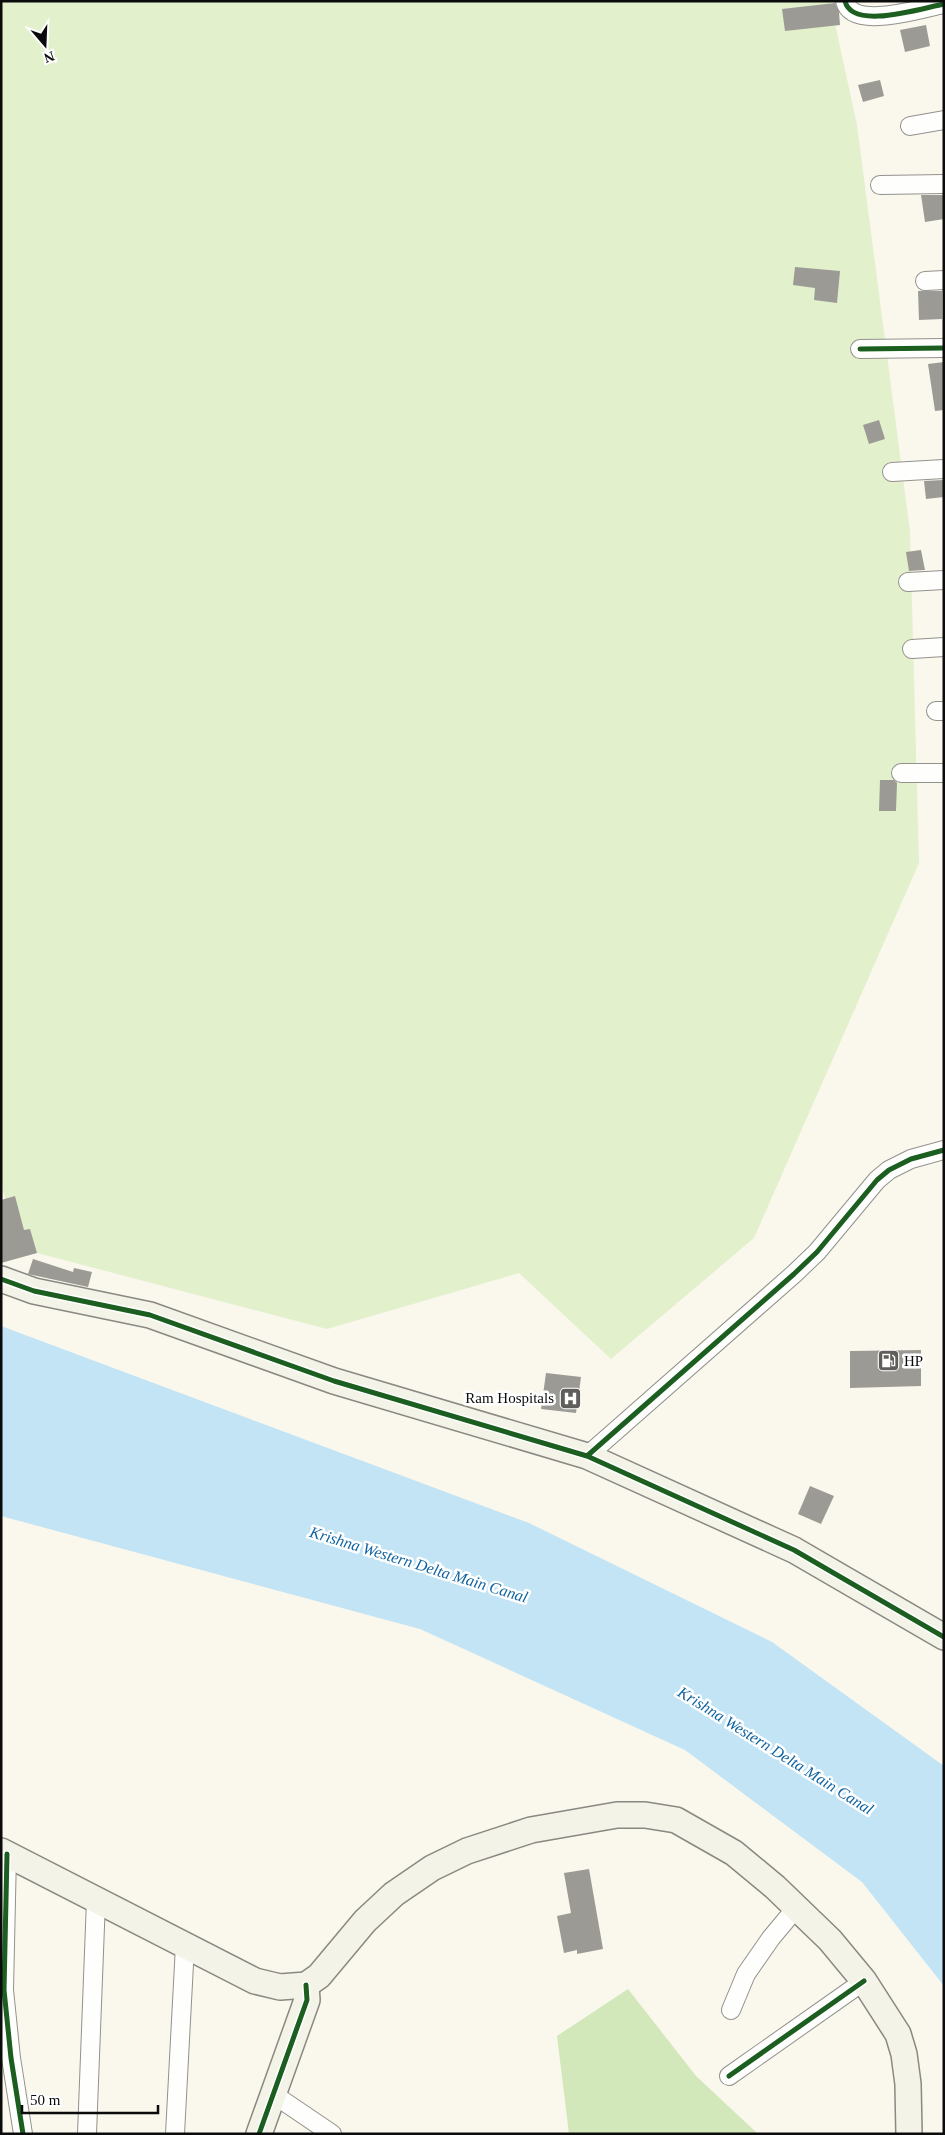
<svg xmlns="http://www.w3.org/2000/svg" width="945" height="2135" font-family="'Times New Roman',serif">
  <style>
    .green { fill: #e2f0cc }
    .forest { fill: #d3e8ba }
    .water { fill: #c2e4f5 }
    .building { fill: #9c9a94 }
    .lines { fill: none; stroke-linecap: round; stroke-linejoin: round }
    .street-casing { stroke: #93918d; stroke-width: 20 }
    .secondary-casing { stroke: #898883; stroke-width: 28 }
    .street { stroke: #fefefc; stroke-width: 18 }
    .secondary { stroke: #f4f3e7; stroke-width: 25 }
    .cycleway-casing { stroke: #fff; stroke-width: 8 }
    .cycleway { stroke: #1b5e20; stroke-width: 5 }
    .labels { text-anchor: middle; stroke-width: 5; stroke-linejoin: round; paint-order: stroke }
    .poi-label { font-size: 15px; fill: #0b0b0b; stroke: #fff; text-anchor: start }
    .water-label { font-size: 16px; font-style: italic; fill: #1063a0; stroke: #fff }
  </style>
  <rect width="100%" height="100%" fill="#faf7ed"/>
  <!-- green -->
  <path class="green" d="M1,1H830L857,125L910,532L919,863L754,1238L611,1359L519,1273L327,1329L22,1249L1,1185Z"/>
  <!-- forest -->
  <path class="forest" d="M628,1989L696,2076L758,2134H569L557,2036Z"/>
  <!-- water -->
  <path class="water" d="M1,1326L529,1523L772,1642L944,1766V1986L862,1882L685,1750L420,1629L1,1516Z"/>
  <!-- building -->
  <path class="building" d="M835,3L839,12L840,25L785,31L782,9Z
    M926,25L930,46L905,52L900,30Z
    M880,80L884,96L863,102L858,85Z
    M921,195H944V219L925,222Z
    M795,267L840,271L837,303L814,300L815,288L793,285Z
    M918,291H942V319L919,320Z
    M944,362V410L935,411L928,364Z
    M879,420L885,439L869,444L863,425Z
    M943,480L944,497L926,499L924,481Z
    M921,550L925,570L909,571L906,552Z
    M880,780H894L897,783L896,811H879Z
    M15,1196L24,1230L30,1229L37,1253L1,1263V1200Z
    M33,1259L73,1272L74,1268L92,1272L88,1287L28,1274Z
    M921,1350V1386L850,1388V1351Z
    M546,1373L581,1377L576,1413L541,1409Z
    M810,1486L834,1496L821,1524L798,1514Z
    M589,1869L603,1949L577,1954V1950L564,1953L557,1916L571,1913L564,1873Z"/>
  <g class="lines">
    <defs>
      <path id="street" d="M845,1C852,31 922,8 944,4
        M910,126L944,120
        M880,185L944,184
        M925,281L944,280
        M860,349L944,348
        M892,472L944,469
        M908,582L944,580
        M912,649L944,647
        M936,711H944
        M901,773H944
        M587,1456L794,1274L817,1252L877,1180L889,1170L911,1159L944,1150
        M7,1854L4,1990L11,2058L23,2134
        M731,2010L746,1974L771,1938L796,1908
        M729,2076L864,1981
        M273,2094L332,2134
        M87,2134L96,1900
        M175,2134L185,1945"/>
      <path id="secondary" d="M1,1279L34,1291L150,1315L334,1381L587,1456L794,1550L944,1637
        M1,1851L255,1981L280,1987L306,1985L319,1976L365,1921L394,1894L432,1868L467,1851L531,1830L617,1815H645L676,1820L734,1853L775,1887L830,1940L864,1981L898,2034L904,2054L908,2084L909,2134
        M259,2134L307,2000L306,1985"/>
    </defs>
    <!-- street casing -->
    <use href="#street" class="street-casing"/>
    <!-- secondary casing -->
    <use href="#secondary" class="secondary-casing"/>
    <!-- street -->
    <use href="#street" class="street"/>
    <!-- secondary -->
    <use href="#secondary" class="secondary"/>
    <defs>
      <path id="cycleway" d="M845,1C852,31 922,8 944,4
        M860,349L944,348
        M1,1279L34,1291L150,1315L334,1381L587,1456L794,1550L944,1637
        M587,1456L794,1274L817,1252L877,1180L889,1170L911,1159L944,1150
        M7,1854L4,1990L11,2058L23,2134
        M729,2076L864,1981
        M259,2134L307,2000L306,1985"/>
    </defs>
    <!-- cycleway casing -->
    <use href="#cycleway" class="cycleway-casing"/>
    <!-- cycleway -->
    <use href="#cycleway" class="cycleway"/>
  </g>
  <!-- icons -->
  <defs>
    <symbol id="fuel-square" viewBox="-11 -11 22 22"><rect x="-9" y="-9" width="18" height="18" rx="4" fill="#5f5e5a" stroke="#fff"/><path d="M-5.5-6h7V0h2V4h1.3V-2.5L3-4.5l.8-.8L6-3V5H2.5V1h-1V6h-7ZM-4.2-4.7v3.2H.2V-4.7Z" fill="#fff"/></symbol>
    <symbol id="hospital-square" viewBox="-11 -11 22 22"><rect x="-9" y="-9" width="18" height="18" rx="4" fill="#5f5e5a" stroke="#fff"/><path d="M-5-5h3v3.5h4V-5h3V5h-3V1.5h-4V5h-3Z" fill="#fff"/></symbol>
  </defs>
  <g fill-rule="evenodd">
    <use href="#fuel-square" x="876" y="1348" width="25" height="25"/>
    <use href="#hospital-square" x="558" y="1386" width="25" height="25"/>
  </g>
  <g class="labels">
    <!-- poi labels -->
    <g class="poi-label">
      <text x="904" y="1366">HP</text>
      <text x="554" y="1403" text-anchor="end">Ram Hospitals</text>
    </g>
    <!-- water labels -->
    <g class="water-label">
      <text transform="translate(419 1564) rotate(17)" y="6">Krishna Western Delta Main Canal</text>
      <text transform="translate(776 1750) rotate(32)" y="6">Krishna Western Delta Main Canal</text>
    </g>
  </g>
  <!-- border -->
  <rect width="945" height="2135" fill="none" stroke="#0b0b0b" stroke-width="5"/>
  <!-- north arrow -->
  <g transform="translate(45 45) rotate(161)" stroke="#ffffff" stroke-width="4" paint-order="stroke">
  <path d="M0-4L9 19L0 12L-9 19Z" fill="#0b0b0b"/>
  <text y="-8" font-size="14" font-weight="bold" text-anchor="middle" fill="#0b0b0b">N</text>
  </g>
  <!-- scale -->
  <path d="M22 2105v8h136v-8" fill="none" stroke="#0b0b0b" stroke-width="2.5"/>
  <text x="30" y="2105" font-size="15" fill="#0b0b0b" stroke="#ffffff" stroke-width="4" paint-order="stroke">50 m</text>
</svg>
